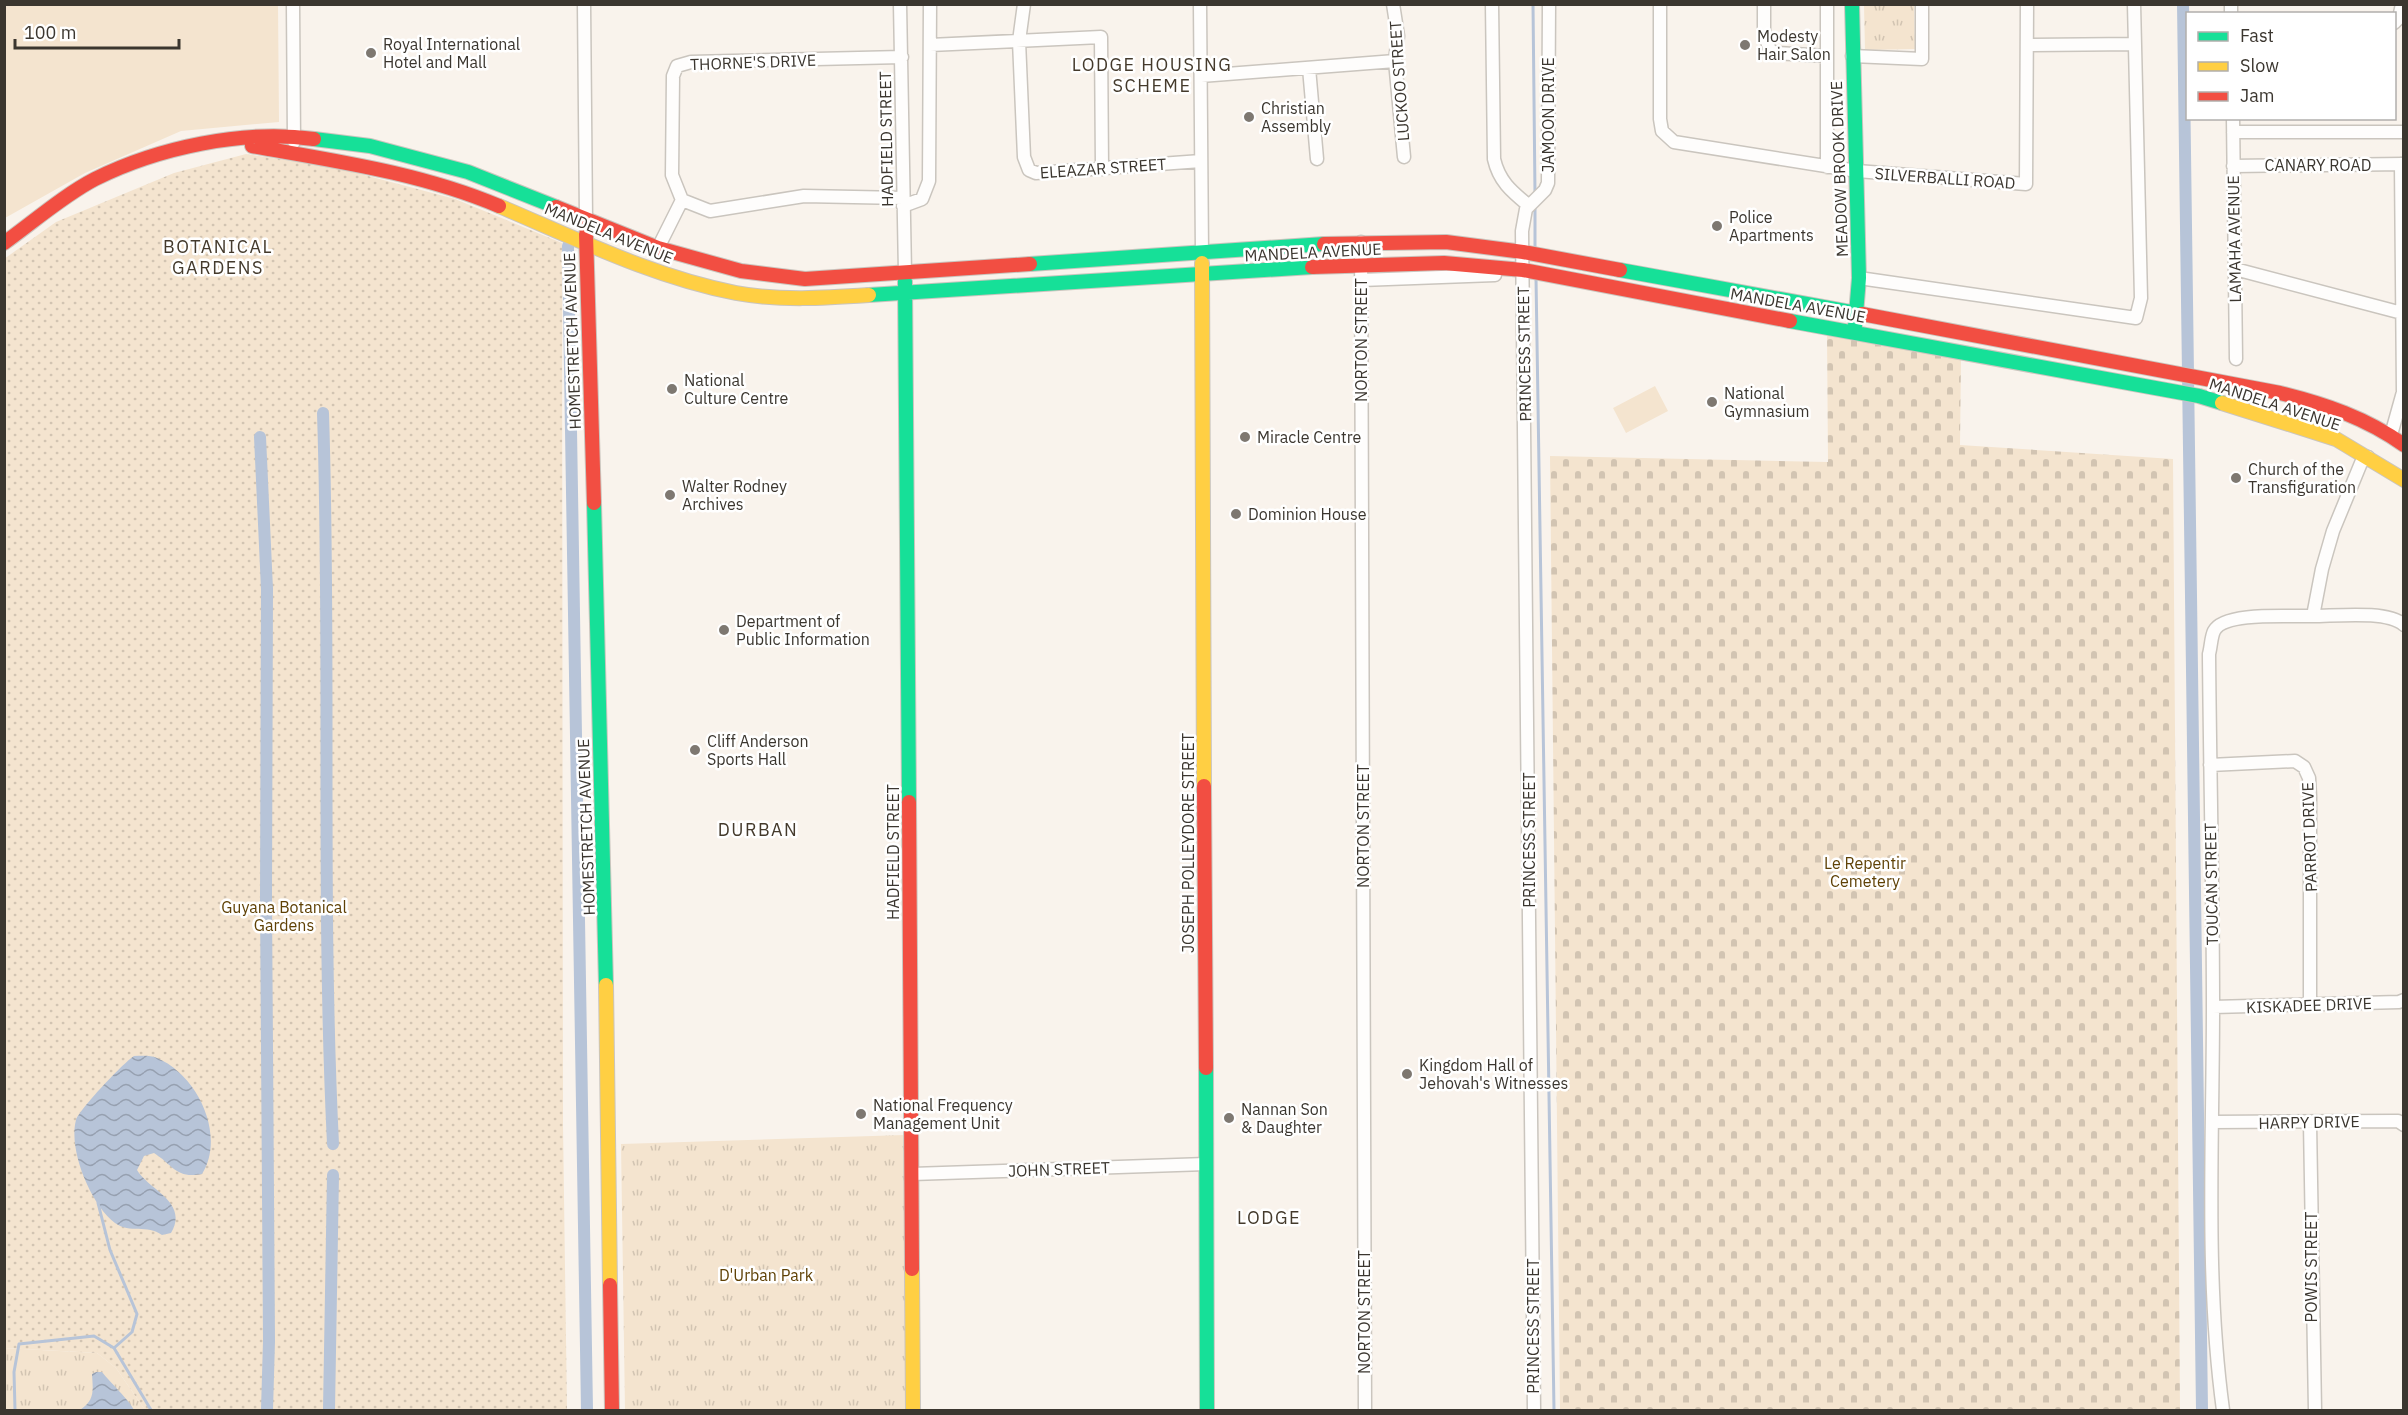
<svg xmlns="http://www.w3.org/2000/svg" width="2408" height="1415" font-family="'IBM Plex Sans',sans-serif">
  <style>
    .grass { fill: #f4e4cf }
    .cemetery { fill: url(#cemetery-stones) }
    .park { fill: url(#park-tufts) }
    .garden { fill: url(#garden-dots) }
    .water { fill: url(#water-waves) }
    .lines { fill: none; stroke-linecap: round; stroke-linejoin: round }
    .stream { stroke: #b7c4d8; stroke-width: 3 }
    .canal { stroke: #b7c4d8; stroke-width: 12 }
    .street-casing { stroke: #cac5be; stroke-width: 15 }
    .fast-casing { stroke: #cac5be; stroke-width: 16 }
    .slow-casing { stroke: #cac5be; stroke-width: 16 }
    .jam-casing { stroke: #cac5be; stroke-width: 16 }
    .street { stroke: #fefdfc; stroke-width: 12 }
    .fast { stroke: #16e098; stroke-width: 14 }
    .slow { stroke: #ffcf43; stroke-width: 14 }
    .jam { stroke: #f24e42; stroke-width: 14 }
    .poi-dot { fill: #7e7871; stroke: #fff; stroke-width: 2 }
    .labels { text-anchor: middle; stroke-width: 5; stroke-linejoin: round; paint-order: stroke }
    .poi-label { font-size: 16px; fill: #3b362f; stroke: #fff; text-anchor: start }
    .street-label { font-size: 16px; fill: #3b362f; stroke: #fff }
    .park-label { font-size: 16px; fill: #5f4105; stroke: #fff }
    .neighbourhood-label { font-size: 18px; letter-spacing: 1.5px; fill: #443a2c; stroke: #fff }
  </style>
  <defs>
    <pattern id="cemetery-stones" width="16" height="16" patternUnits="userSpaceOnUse" patternTransform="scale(1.5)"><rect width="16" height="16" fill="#f4e4cf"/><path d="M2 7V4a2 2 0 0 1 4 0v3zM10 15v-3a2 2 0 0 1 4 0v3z" fill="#d2c4b2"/></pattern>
    <pattern id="park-tufts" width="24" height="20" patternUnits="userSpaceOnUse" patternTransform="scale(1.5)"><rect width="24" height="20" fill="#f4e4cf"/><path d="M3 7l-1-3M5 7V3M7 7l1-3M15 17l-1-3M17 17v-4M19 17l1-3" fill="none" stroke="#d2c4b2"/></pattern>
    <pattern id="garden-dots" width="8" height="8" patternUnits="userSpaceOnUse" patternTransform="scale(1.5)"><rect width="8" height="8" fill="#f4e4cf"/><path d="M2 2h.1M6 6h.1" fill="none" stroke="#d2c4b2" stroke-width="1.8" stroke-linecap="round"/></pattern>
    <pattern id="water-waves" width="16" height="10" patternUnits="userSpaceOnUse" patternTransform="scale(1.5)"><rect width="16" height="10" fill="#b7c4d8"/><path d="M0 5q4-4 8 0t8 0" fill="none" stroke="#96a0b0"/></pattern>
  </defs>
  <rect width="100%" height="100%" fill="#f9f3ec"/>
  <!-- grass -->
  <path class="grass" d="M5,4L278,5L279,122L181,131L85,173L5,218Z
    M1655,386L1668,411L1626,433L1613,408Z"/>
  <!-- cemetery -->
  <path class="cemetery" d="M1827,334L1961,359L1960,445L2173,459L2180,1410H1560L1550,456L1828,462Z"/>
  <!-- park -->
  <path class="park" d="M1864,5H1914L1915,49L1865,50Z
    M904,1135L906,1410H625L621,1144Z
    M4,1348L97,1353L116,1368L145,1410H5Z"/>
  <!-- garden -->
  <path class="garden" d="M246,154L338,168L455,199L562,243L563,1125L567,1410H145L116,1368L97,1353L5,1348L4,259L56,222L174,173Z"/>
  <!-- water -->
  <path class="water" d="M134,1056C141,1056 150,1055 157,1058C198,1075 226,1136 202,1174C176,1179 173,1165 154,1153L144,1156L137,1170C150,1191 189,1202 171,1233L162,1235C147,1224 130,1234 115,1223C91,1205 68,1150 76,1120C79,1110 123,1063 134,1056Z
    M96,1372H102C110,1382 130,1401 134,1410H80C95,1400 93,1391 92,1374Z"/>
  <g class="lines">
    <!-- stream -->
    <path class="stream" d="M1533,4L1535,194
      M1535,206V248
      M1536,278L1554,1410
      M98,1203L110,1250L137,1314L132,1332L114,1348
      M15,1410L14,1372L19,1344L94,1336L114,1348L151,1410"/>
    <!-- canal -->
    <path class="canal" d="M2183,4L2202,1410
      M568,246L587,1410
      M323,413C331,657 321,900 333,1144
      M260,437L267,589L266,900L269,1341L267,1410
      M329,1410L333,1175"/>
    <defs>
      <path id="street" d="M293,4L294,142
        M584,4L586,220
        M900,4L905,273
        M1024,4L1019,41L1024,157L1029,170L1036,173L1201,161
        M1200,4L1202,255
        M1393,4L1398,36L1395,61L1404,157
        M1492,4L1494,159C1499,181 1511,191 1528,205
        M1660,4V119L1662,131L1674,142L1857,171L2026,184L2027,4
        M1764,4V34L1770,50L1776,53L1827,56
        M2231,4V14
        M2394,23L2399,18L2402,4
        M930,45L1101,37L1102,169
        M2027,45L2135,44
        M1852,56L1922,59V4
        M902,57L691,62L677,66L673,76L672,175L682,200L710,211L804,196L903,198
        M1309,68L1317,159
        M1201,76L1395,61
        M2233,118L2236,359
        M2233,132H2404
        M2233,166L2404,164
        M1827,167V4
        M903,206L922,199L929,181L930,4
        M1361,242L1365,1410
        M658,248L682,200
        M2235,269L2402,313
        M1859,278L2136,318L2141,298L2134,4
        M1361,280L1495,275
        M2391,435L2403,392L2401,164
        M2313,616C2336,616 2387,610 2404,625
        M2210,765L2295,761L2304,767L2309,778L2310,797V1004
        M2213,1007L2399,1002L2404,1000
        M2212,1122L2398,1121L2404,1125
        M2310,1123L2315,1410
        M912,1174L1206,1164
        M1534,1410L1522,231L1526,209L1545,190L1548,183L1549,4
        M2223,1410C2205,1277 2213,1142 2213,1008C2213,890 2210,772 2209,654C2211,647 2211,637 2214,631C2224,611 2292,617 2313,616L2322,569L2333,531L2361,463L2368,457"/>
      <path id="fast" d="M1852,4L1859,278L1855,326
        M314,139L370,146L468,172L556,207
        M1030,264L1324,244
        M1620,270L1862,314
        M905,281L909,802
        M869,295L1312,267
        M1790,321L2199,396L2222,403
        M594,503L606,985
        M1206,1068L1207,1410"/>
      <path id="slow" d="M499,206C577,239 653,277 736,293C780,301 825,298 869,295
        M1202,263L1204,786
        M2222,403L2336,439L2404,480
        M606,985L610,1285
        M912,1269L913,1410"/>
      <path id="jam" d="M252,146C336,161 421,173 499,206
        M556,207L658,248L741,271L805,279L1030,264
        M586,234L594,503
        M4,243C32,223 64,195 95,179C157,148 244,129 314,139
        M1324,244L1446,242L1523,252L1620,270
        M1312,267L1444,263L1523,270L1790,321
        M1862,314L2280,393C2325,404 2366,418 2404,445
        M1204,786L1206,1068
        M909,802L912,1269
        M610,1285L612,1410"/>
    </defs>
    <!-- street casing -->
    <use href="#street" class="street-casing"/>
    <!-- fast casing -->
    <use href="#fast" class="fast-casing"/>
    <!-- slow casing -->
    <use href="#slow" class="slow-casing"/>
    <!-- jam casing -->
    <use href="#jam" class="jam-casing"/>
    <!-- street -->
    <use href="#street" class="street"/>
    <!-- fast -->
    <use href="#fast" class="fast"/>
    <!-- slow -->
    <use href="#slow" class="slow"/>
    <!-- jam -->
    <use href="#jam" class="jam"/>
  </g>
  <!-- markers -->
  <g class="poi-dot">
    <circle cx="1745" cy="45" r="6"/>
    <circle cx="371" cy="53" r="6"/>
    <circle cx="1249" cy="117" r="6"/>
    <circle cx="1717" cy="226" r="6"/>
    <circle cx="672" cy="389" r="6"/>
    <circle cx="1712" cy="402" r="6"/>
    <circle cx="1245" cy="437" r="6"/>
    <circle cx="2236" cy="478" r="6"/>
    <circle cx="670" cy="495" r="6"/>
    <circle cx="1236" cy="514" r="6"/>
    <circle cx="724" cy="630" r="6"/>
    <circle cx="695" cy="750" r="6"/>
    <circle cx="1407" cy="1074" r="6"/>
    <circle cx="861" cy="1114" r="6"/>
    <circle cx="1229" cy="1118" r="6"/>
  </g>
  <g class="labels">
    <!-- poi labels -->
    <g class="poi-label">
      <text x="1757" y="42">Modesty<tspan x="1757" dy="18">Hair Salon</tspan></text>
      <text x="383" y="50">Royal International<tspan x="383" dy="18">Hotel and Mall</tspan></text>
      <text x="1261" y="114">Christian<tspan x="1261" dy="18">Assembly</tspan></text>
      <text x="1729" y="223">Police<tspan x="1729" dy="18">Apartments</tspan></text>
      <text x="684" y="386">National<tspan x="684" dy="18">Culture Centre</tspan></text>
      <text x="1724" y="399">National<tspan x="1724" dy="18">Gymnasium</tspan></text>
      <text x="1257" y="443">Miracle Centre</text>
      <text x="2248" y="475">Church of the<tspan x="2248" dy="18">Transfiguration</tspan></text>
      <text x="682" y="492">Walter Rodney<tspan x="682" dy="18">Archives</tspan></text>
      <text x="1248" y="520">Dominion House</text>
      <text x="736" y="627">Department of<tspan x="736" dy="18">Public Information</tspan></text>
      <text x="707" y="747">Cliff Anderson<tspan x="707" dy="18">Sports Hall</tspan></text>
      <text x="1419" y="1071">Kingdom Hall of<tspan x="1419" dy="18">Jehovah's Witnesses</tspan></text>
      <text x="873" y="1111">National Frequency<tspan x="873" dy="18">Management Unit</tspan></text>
      <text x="1241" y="1115">Nannan Son<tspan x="1241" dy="18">&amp; Daughter</tspan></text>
    </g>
    <!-- street labels -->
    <g class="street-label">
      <text transform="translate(753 62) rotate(-2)" y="6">THORNE'S DRIVE</text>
      <text transform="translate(1399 81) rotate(-94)" y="6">LUCKOO STREET</text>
      <text transform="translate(1548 115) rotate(-90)" y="6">JAMOON DRIVE</text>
      <text transform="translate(886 139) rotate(-91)" y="6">HADFIELD STREET</text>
      <text x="2318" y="171">CANARY ROAD</text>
      <text transform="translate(1103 168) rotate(-4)" y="6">ELEAZAR STREET</text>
      <text transform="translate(1839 169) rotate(-92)" y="6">MEADOW BROOK DRIVE</text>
      <text transform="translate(1945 178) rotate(4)" y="6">SILVERBALLI ROAD</text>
      <text transform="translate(609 233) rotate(22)" y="6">MANDELA AVENUE</text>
      <text transform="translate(2234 239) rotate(-91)" y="6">LAMAHA AVENUE</text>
      <text transform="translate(1313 252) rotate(-3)" y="6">MANDELA AVENUE</text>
      <text transform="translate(1798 305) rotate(10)" y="6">MANDELA AVENUE</text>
      <text transform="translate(1361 340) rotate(-90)" y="6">NORTON STREET</text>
      <text transform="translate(572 341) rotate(-92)" y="6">HOMESTRETCH AVENUE</text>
      <text transform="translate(1524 354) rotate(-91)" y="6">PRINCESS STREET</text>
      <text transform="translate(2275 404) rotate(18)" y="6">MANDELA AVENUE</text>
      <text transform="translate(1363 826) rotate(-90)" y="6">NORTON STREET</text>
      <text transform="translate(586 827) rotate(-92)" y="6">HOMESTRETCH AVENUE</text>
      <text transform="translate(2309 837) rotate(-92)" y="6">PARROT DRIVE</text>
      <text transform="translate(1529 840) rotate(-90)" y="6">PRINCESS STREET</text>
      <text transform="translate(1188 843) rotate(-90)" y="6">JOSEPH POLLEYDORE STREET</text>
      <text transform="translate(893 852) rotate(-90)" y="6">HADFIELD STREET</text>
      <text transform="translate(2211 884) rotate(-91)" y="6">TOUCAN STREET</text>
      <text transform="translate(2309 1005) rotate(-2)" y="6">KISKADEE DRIVE</text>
      <text transform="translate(2309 1122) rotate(-1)" y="6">HARPY DRIVE</text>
      <text transform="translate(1059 1169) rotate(-2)" y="6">JOHN STREET</text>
      <text transform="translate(2311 1267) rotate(-90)" y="6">POWIS STREET</text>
      <text transform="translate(1364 1312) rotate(-90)" y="6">NORTON STREET</text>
      <text transform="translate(1533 1326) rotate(-90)" y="6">PRINCESS STREET</text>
    </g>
    <!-- park labels -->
    <g class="park-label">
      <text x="1865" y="869">Le Repentir<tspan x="1865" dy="18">Cemetery</tspan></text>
      <text x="284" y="913">Guyana Botanical<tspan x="284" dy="18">Gardens</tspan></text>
      <text x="766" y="1281">D'Urban Park</text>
    </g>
    <!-- neighbourhood labels -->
    <g class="neighbourhood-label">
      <text x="1152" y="71">LODGE HOUSING<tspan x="1152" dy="21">SCHEME</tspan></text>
      <text x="218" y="253">BOTANICAL<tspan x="218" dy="21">GARDENS</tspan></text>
      <text x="758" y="836">DURBAN</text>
      <text x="1269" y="1224">LODGE</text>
    </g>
  </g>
  <!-- border -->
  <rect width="2408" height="1415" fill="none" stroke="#3b362f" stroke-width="12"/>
  <!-- legend -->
  <rect x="2186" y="12" width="210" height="108" fill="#ffffff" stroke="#b1afac" stroke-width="1.5"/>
  <rect x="2198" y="32" width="30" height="9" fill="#16e098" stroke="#b1afac" stroke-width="1.5"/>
  <text x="2240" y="42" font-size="18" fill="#3b362f">Fast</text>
  <rect x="2198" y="62" width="30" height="9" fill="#ffcf43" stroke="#b1afac" stroke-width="1.5"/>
  <text x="2240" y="72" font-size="18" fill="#3b362f">Slow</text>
  <rect x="2198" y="92" width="30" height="9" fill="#f24e42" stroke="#b1afac" stroke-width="1.5"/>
  <text x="2240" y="102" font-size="18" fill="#3b362f">Jam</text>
  <!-- scale -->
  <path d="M15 39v9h164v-9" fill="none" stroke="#3b362f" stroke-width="3"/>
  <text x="24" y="39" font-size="18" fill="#3b362f" stroke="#ffffff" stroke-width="4.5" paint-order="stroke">100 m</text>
</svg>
